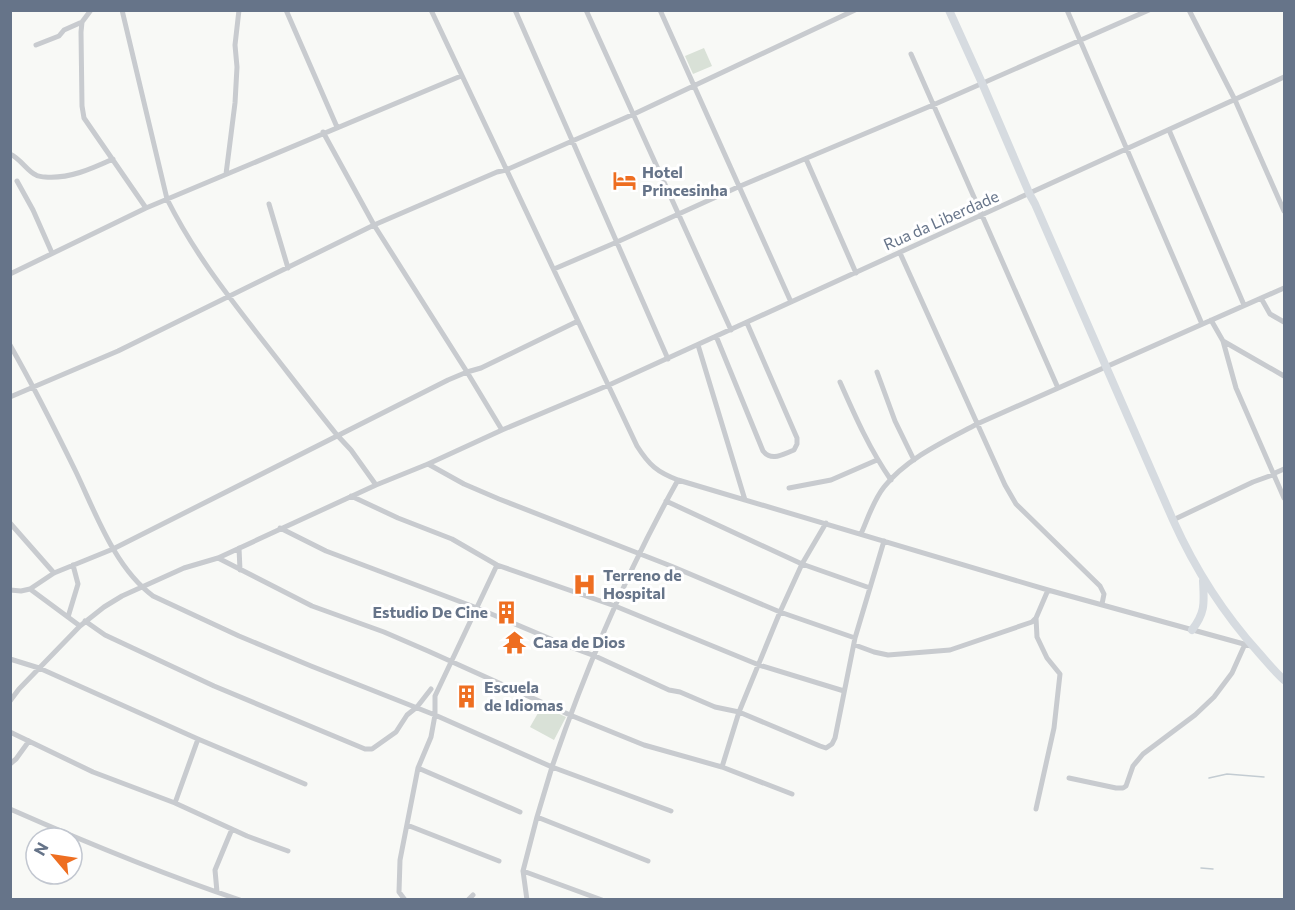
<svg xmlns="http://www.w3.org/2000/svg" width="1295" height="910" font-family="Commissioner,sans-serif">
  <style>
    .green { fill: #d9e1d7 }
    .lines { fill: none; stroke-linecap: round; stroke-linejoin: round }
    .stream { stroke: #c3ccd2; stroke-width: 1.5 }
    .street { stroke: #c8cbcf; stroke-width: 5 }
    .secondary { stroke: #d6dbe0; stroke-width: 8 }
    .labels { text-anchor: middle; stroke-width: 6; stroke-linejoin: round; paint-order: stroke }
    .poi-label { font-size: 16px; font-weight: bold; fill: #667489; stroke: #fff; text-anchor: start }
    .street-label { font-size: 16px; fill: #667489; stroke: #fff }
  </style>
  <rect width="100%" height="100%" fill="#f8f9f6"/>
  <!-- green -->
  <path class="green" d="M704,48L712,66L693,74L685,56Z
    M542,706L566,717L554,740L530,727Z"/>
  <g class="lines">
    <!-- stream -->
    <path class="stream" d="M1209,778L1227,774L1264,777
      M1201,868L1213,869"/>
    <!-- street -->
    <path class="street" d="M91,10L82,22L81,32L82,106L84,118L146,208
      M122,10L167,199C193,251 225,292 260,337C286,370 311,403 337,435L351,450L376,485
      M286,10L337,127
      M431,10L637,446C649,465 657,472 678,480L1048,590L1251,646
      M515,10L668,359
      M586,10L731,330
      M660,10L791,302
      M1067,10L1202,324
      M1189,10L1235,100L1284,211
      M36,45L59,36L64,30L82,22
      M911,54L1058,388
      M1169,130L1244,305
      M323,132L374,225L467,372L502,430
      M10,154C21,159 27,171 36,175C37,176 43,177 45,177C69,179 91,169 113,159
      M806,159L856,273
      M226,174L235,103L237,67L235,45L239,10
      M17,181L33,210L52,253
      M269,204L288,268
      M900,253L1005,485L1016,504L1100,586L1104,594L1102,604
      M554,269L617,242L738,187L933,105L1149,10
      M10,274L146,208L461,76
      M1261,298L1270,314L1284,322
      M1211,320L1223,341L1284,376
      M716,336L763,451C772,462 783,454 794,450L797,444V438L747,323
      M1223,341L1236,388L1284,498
      M10,345C34,387 55,429 76,472C96,514 115,568 153,596L239,636L311,666L435,715L552,767C586,668 627,571 678,480
      M698,345L745,500
      M877,372L895,421L914,460
      M840,382C855,416 870,450 891,480
      M10,397L118,351L374,225L497,172L506,170L634,114L855,10
      M428,464L464,484L499,499L671,566L780,612L855,638
      M1275,473L1284,469
      M789,488L831,480L877,460
      M351,496L398,518L452,539L497,565L615,606L759,665L844,691
      M666,501L802,564L870,588
      M1173,520L1253,482L1275,474
      M10,523L54,573
      M280,528L326,551L477,608L565,645L595,656L669,690L680,692L715,707L739,712L820,746L826,748L832,744L835,738L855,638L884,541
      M861,534C868,518 873,501 884,487C907,458 945,441 977,424L1284,288
      M239,548L240,570
      M218,558L312,606L384,632L428,651L570,715L644,745L722,767L792,794
      M30,589L80,626
      M10,590L21,591L30,589L54,573L113,549L448,380L467,372L481,368L578,321
      M68,617L78,584L73,565
      M85,621L105,635L214,686L365,749H372L396,732L407,715L417,707L431,689
      M855,645L874,652L888,655L950,650L1032,622L1036,618L1048,590
      M10,659L39,668L198,739L305,784
      M10,701L19,689L80,626L104,607L122,596L184,568L218,558L376,485L428,464L502,430L609,385L1284,77
      M10,732L93,772L175,803L247,836L288,851
      M10,764L16,759L29,741
      M722,767L739,712L780,612L802,564L826,523
      M418,768L520,812
      M1069,778L1116,788H1123L1126,786L1133,766L1143,754L1195,715L1214,697L1232,673L1245,644
      M175,803L198,739
      M10,809C85,842 162,874 240,900
      M1036,809L1054,728L1060,674L1047,658L1037,637L1036,618
      M537,817L648,861
      M407,825L499,861
      M523,871L602,900
      M217,892L215,870L232,829
      M405,900L399,892L400,860L418,768L431,737L435,715V696L497,565
      M468,900L473,895
      M527,900L523,871L537,817L552,767L671,811"/>
    <!-- secondary -->
    <path class="secondary" d="M949,10L982,83L1030,195L1035,204L1173,520C1195,569 1223,613 1259,653C1267,662 1275,672 1284,680
      M1192,630C1206,612 1204,602 1203,581"/>
  </g>
  <!-- icons -->
  <defs>
    <symbol id="hotel-bare" viewBox="-9 -9 18 18"><path d="M-6-4.5h1.5V1H6V5H4.5V3h-9V5H-6ZM-4 0a1.8 1.8 0 1 1 3.6 0ZM.5 0V-2.5h3Q6-2.5 6 0Z" fill="#ee6e21" stroke="#fff" stroke-width="2.5" paint-order="stroke"/></symbol>
    <symbol id="hospital-bare" viewBox="-9 -9 18 18"><path d="M-5-5h3v3.5h4V-5h3V5h-3V1.5h-4V5h-3Z" fill="#ee6e21" stroke="#fff" stroke-width="2.5" paint-order="stroke"/></symbol>
    <symbol id="building-bare" viewBox="-9 -9 18 18"><path d="M-4-6H4V6H1V3H-1V6H-4ZM-2.5-4.3h1.7v1.8h-1.7ZM.8-4.3h1.7v1.8H.8ZM-2.5-1h1.7V.8h-1.7ZM.8-1h1.7V.8H.8Z" fill="#ee6e21" stroke="#fff" stroke-width="2.5" paint-order="stroke"/></symbol>
    <symbol id="temple-bare" viewBox="-9 -9 18 18"><path d="M0-6L5-2H3V0L6.5 2.5H4V6H1.5V3h-3V6H-4V2.5H-6.5L-3 0V-2H-5Z" fill="#ee6e21" stroke="#fff" stroke-width="2.5" paint-order="stroke"/></symbol>
  </defs>
  <g fill-rule="evenodd">
    <use href="#hotel-bare" x="608" y="164" width="33" height="33"/>
    <use href="#hospital-bare" x="568" y="568" width="33" height="33"/>
    <use href="#building-bare" x="490" y="596" width="33" height="33"/>
    <use href="#temple-bare" x="498" y="626" width="33" height="33"/>
    <use href="#building-bare" x="450" y="680" width="33" height="33"/>
  </g>
  <g class="labels">
    <!-- poi labels -->
    <g class="poi-label">
      <text x="642" y="178">Hotel<tspan x="642" dy="18">Princesinha</tspan></text>
      <text x="603" y="581">Terreno de<tspan x="603" dy="18">Hospital</tspan></text>
      <text x="488" y="618" text-anchor="end">Estudio De Cine</text>
      <text x="533" y="648">Casa de Dios</text>
      <text x="484" y="693">Escuela<tspan x="484" dy="18">de Idiomas</tspan></text>
    </g>
    <!-- street labels -->
    <g class="street-label">
      <text transform="translate(941 220) rotate(-24)" y="6">Rua da Liberdade</text>
    </g>
  </g>
  <!-- border -->
  <rect width="1295" height="910" fill="none" stroke="#667489" stroke-width="24"/>
  <!-- north arrow -->
  <g transform="translate(54 856) rotate(299)"><circle r="28" fill="#ffffff" stroke="#c2c7d0" stroke-width="1.5"/>
  <path d="M0-4.5L10 22L0 15L-10 22Z" fill="#ee6e21"/>
  <text y="-9" font-size="16" font-weight="bold" text-anchor="middle" fill="#667489">N</text>
  </g>
</svg>
